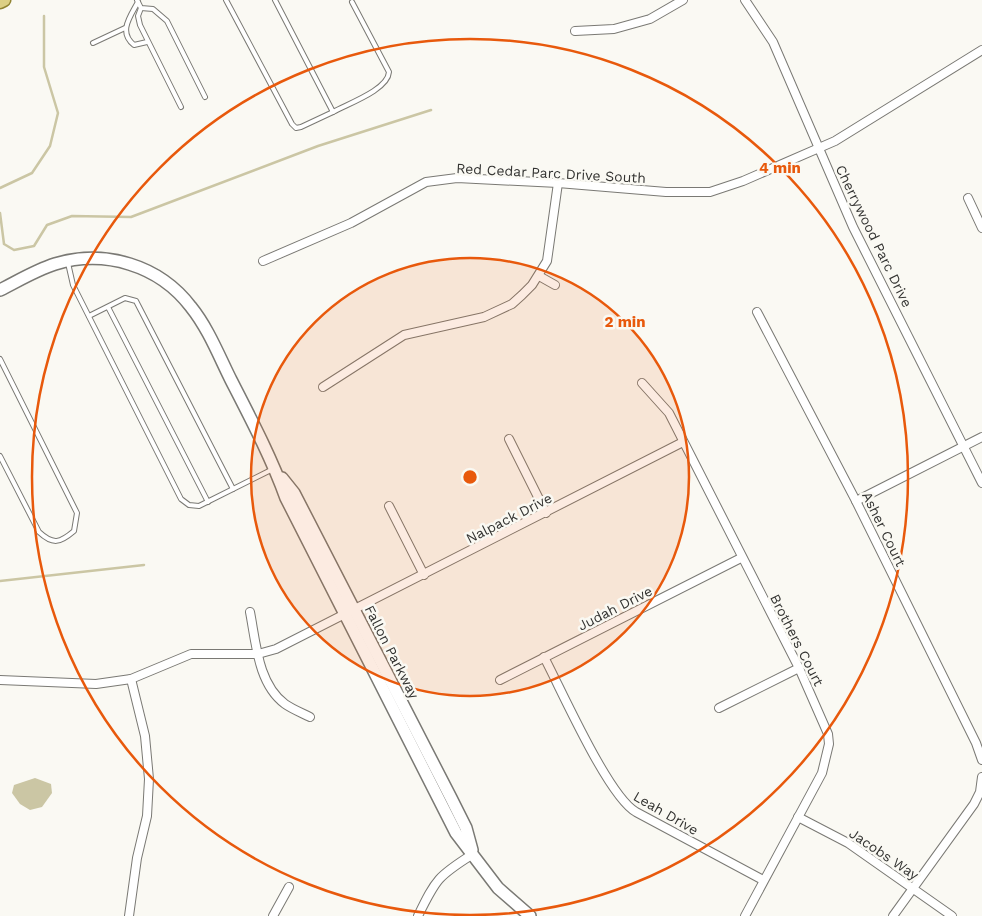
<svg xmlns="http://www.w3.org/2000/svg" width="982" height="916" font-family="'Work Sans',sans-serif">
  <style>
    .water { fill: #cbc6a4 }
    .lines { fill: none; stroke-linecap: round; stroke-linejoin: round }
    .stream { stroke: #cbc6a4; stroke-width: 2.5 }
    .lane-casing { stroke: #7a7974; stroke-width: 6 }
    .street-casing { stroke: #7a7974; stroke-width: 10 }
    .secondary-casing { stroke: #7a7974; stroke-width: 14 }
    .primary-casing { stroke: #918432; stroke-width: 15 }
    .lane { stroke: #fff; stroke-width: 4 }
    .street { stroke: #fff; stroke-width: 8 }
    .secondary { stroke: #fff; stroke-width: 11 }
    .primary { stroke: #dccf84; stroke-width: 12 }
    .ring { fill: none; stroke: #e8590c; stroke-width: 2.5 }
    .labels { text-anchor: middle; stroke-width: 5; stroke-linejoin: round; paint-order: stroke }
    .street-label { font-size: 14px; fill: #333331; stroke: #faf9f3 }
    .centre { fill: #e8590c; stroke: #faf9f3; stroke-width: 2.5 }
    .ring-label { font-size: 15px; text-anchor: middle; font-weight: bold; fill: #e8590c; stroke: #faf9f3; stroke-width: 5; stroke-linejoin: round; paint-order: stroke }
  </style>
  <rect width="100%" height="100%" fill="#faf9f3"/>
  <path class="water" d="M35,778L51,784L52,793L42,807L30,810L20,804L12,793L14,785Z"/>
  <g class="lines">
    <g class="stream">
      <path d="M0,188L32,173L50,146L58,113L44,67V16"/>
      <path d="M0,213L4,244L14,250L34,246L47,225L72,216L131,217L318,146L431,110"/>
      <path d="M0,581L144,565"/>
    </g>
    <g class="lane-casing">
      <g id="lane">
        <path d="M137,0L141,8L153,9L167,21L205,97"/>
        <path d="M226,0L292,124L296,128L301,127L333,112"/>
        <path d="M275,0L333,112C347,104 388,90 389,72L352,2"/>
        <path d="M138,2C130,17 118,32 134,45L147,42"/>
        <path d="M141,8L138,16L140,25L181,107"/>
        <path d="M93,43L125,28"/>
        <path d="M68,263L73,285L181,499L189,505L199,506L273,469"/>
        <path d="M108,307L208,502"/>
        <path d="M89,316L125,298L136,301L233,489"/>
        <path d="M0,359L77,513L74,531C60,543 53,545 39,532L0,456"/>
      </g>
    </g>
    <g class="street-casing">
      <g id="street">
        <path d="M745,0L773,42L853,227L982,483"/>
        <path d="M575,31L614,29L650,19L683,0"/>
        <path d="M968,198L982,228"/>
        <path d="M263,261L351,223L426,182L457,178L558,183L666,192H710L743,181L835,141L982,50"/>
        <path d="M539,276L555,285"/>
        <path d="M757,312L856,501L976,743L982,760"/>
        <path d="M642,383L669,413L799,668L828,734L829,744L822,773L745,916"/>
        <path d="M323,387L404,335L484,317L512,304L522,295L532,285L547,261L558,183"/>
        <path d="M509,439L546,513"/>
        <path d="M856,501L982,437"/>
        <path d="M389,506L424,575"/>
        <path d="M250,612C256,643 258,684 285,704C292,709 302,713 310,717"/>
        <path d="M544,657C562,691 608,796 636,812L763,880"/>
        <path d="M0,680L96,684L131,679L191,654H258L276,649L683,442"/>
        <path d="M500,680L741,558"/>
        <path d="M719,708L799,668"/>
        <path d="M798,817L848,843L952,916"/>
        <path d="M129,916L137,858L147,816L149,779L145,736L131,679"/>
        <path d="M273,916L289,887"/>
        <path d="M418,916C436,879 438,876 473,854"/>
        <path d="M893,916L974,804L980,792L982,777"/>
      </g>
    </g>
    <g class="secondary-casing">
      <g id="secondary">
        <path d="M0,290C18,281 36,270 55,264C105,249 159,265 191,307C208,328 219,356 231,380C251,419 271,457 286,498L456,833L498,888L530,916"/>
        <path d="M282,478L294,493L451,798L466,828L472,850"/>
      </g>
    </g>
    <g class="primary-casing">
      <path id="primary" d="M0,2L4,0"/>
    </g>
    <use href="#lane" class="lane"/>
    <use href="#street" class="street"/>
    <use href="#secondary" class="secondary"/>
    <use href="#primary" class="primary"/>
  </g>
  <circle cx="470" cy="477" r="219" fill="#e8590c" fill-opacity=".12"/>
  <g class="ring">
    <circle cx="470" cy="477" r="219"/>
    <circle cx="470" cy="477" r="438"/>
  </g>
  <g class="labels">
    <g class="street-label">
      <text transform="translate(551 173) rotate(3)" y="5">Red Cedar Parc Drive South</text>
      <text transform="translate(874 236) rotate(64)" y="5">Cherrywood Parc Drive</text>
      <text transform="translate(509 518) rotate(-27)" y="5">Nalpack Drive</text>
      <text transform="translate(884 529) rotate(64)" y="5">Asher Court</text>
      <text transform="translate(615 608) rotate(-27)" y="5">Judah Drive</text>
      <text transform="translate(797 640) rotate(63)" y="5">Brothers Court</text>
      <text transform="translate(392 652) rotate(63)" y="5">Fallon Parkway</text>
      <text transform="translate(666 813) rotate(30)" y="5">Leah Drive</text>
      <text transform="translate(884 854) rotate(34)" y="5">Jacobs Way</text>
    </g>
  </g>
  <circle cx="470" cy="477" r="8" class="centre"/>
  <g class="ring-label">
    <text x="780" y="173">4 min</text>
    <text x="625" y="327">2 min</text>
  </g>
</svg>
